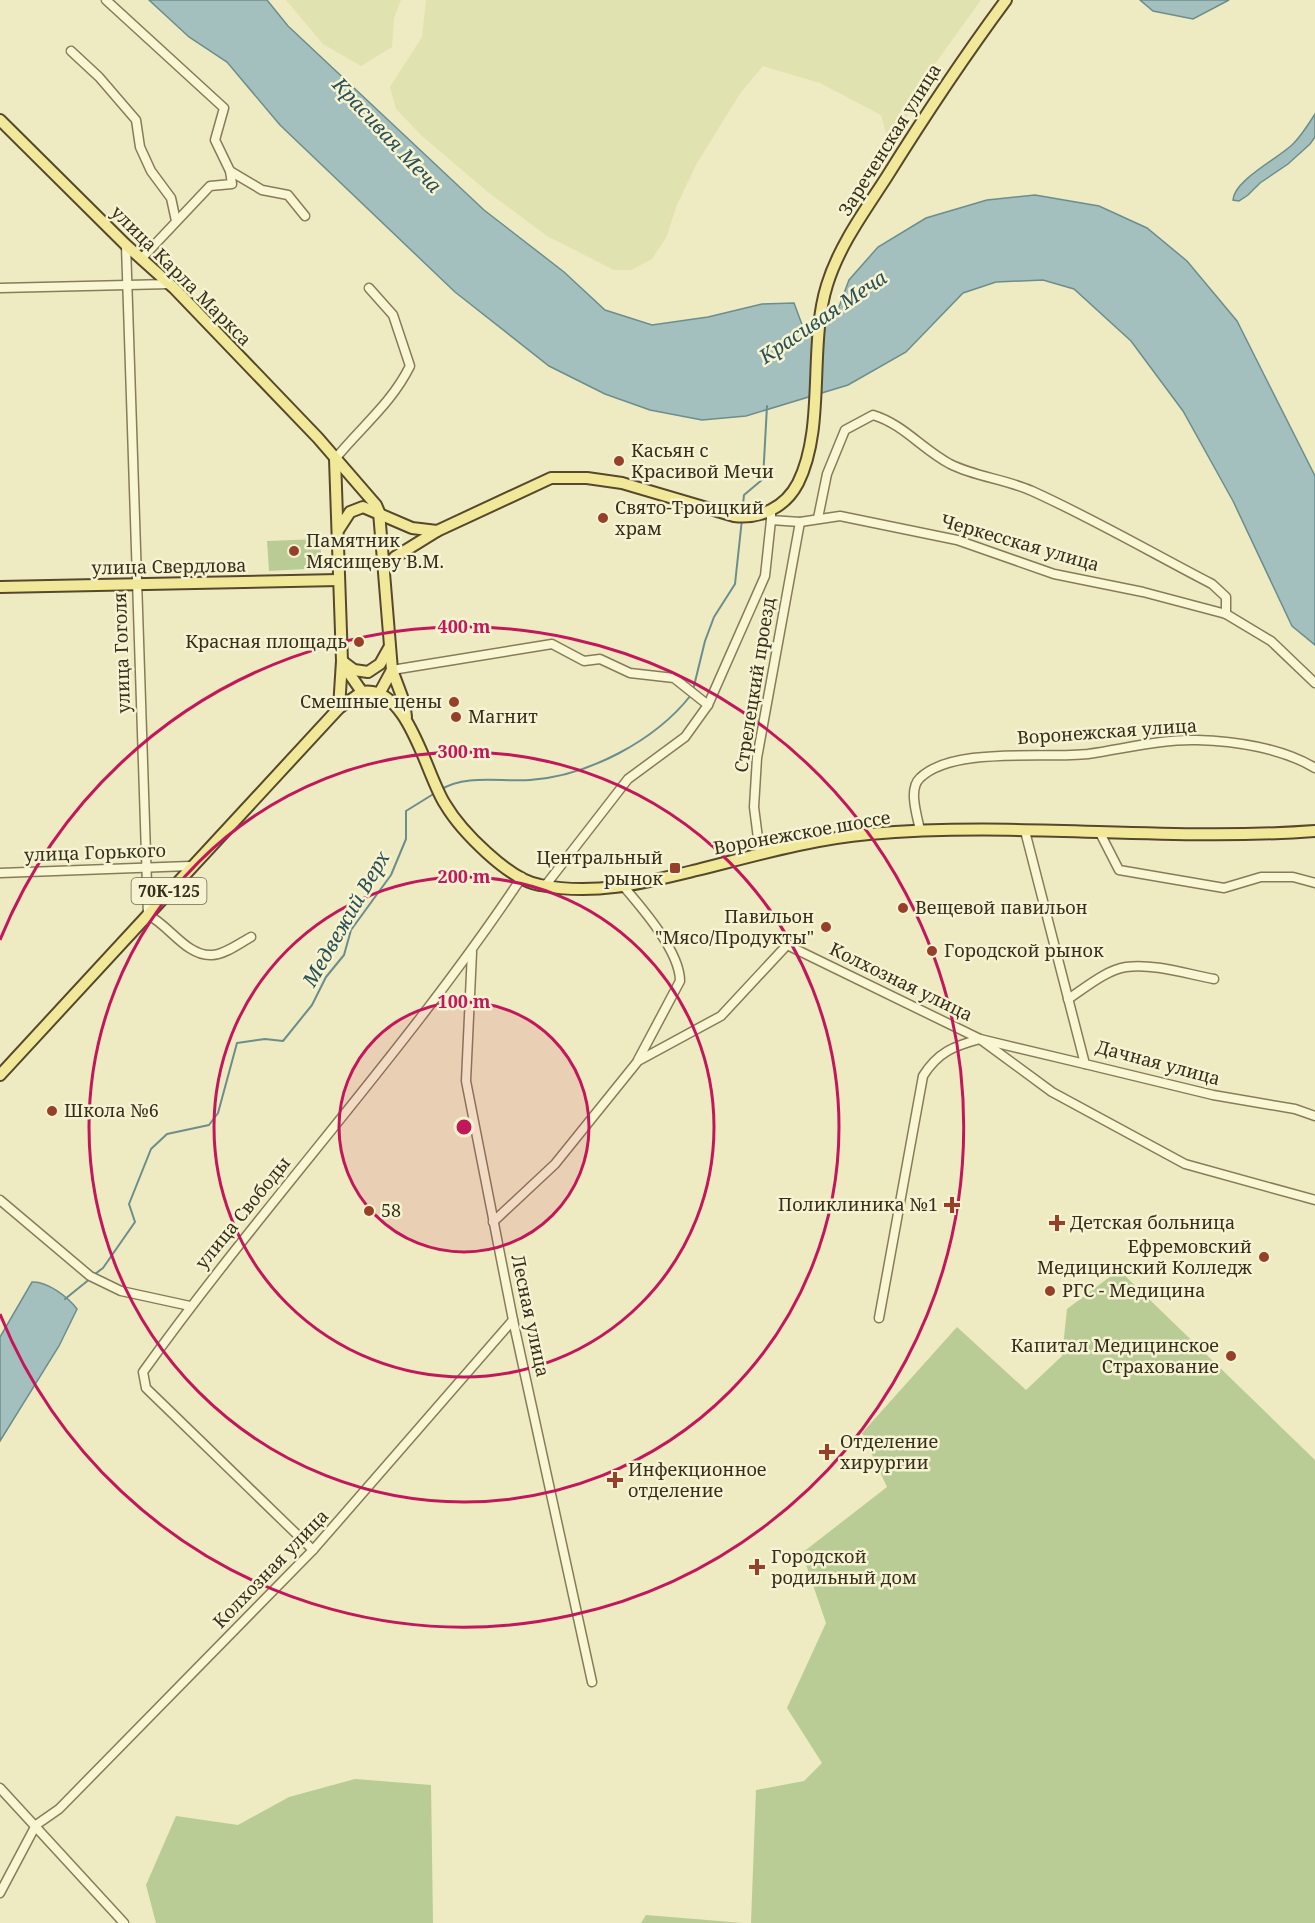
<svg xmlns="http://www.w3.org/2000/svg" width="1315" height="1923" font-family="'Noto Serif',serif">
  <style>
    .farmland { fill: #e0e3af }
    .green { fill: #b9cc95 }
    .water { fill: #a4c0be; stroke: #6b8e8d; stroke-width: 1.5 }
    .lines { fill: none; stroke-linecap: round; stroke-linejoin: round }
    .stream { stroke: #6b8e8d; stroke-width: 2 }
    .minor-casing { stroke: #877c59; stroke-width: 11 }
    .major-casing { stroke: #55482d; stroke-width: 14 }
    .minor { stroke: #f9f6d4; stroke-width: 8 }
    .major { stroke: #f1e999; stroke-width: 10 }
    .ring { fill: none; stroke: #c2185b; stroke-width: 3 }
    .poi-dot { fill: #964029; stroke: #f5f3d1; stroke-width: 2 }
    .labels { text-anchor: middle; stroke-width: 5; stroke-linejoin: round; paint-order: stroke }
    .shield { fill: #f5f3d1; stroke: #706a53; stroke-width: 1.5 }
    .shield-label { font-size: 16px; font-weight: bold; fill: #372f1d }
    .street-label { font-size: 18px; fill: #372f1d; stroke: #f5f3d1 }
    .poi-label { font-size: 18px; fill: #372f1d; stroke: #f5f3d1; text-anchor: start }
    .water-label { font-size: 20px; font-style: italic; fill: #2c5057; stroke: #f5f3d1 }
    .centre { fill: #c2185b; stroke: #f5f3d1; stroke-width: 3 }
    .ring-label { font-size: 18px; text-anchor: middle; font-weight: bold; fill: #c2185b; stroke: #f5f3d1; stroke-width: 5; stroke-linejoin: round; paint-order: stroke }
  </style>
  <rect width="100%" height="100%" fill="#eeeac1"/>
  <g class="farmland">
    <path d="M286,0H401L394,18L392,47L361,66L323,44Z"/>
    <path d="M426,0H981L932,68L890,148L881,115L820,83L763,66L741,92L697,163L676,207L667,236L652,259L631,270H614L547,236L489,193L422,136L396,109L390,87L422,37Z"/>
  </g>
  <g class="green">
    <path d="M320,539L322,568L269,571L267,541Z"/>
    <path d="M1119,1270L1315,1460V1923H751L756,1790L804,1781L822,1763L787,1708L826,1623L802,1553L887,1487L862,1433L957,1327L1026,1390L1062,1356L1067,1309Z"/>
    <path d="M355,1779L431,1785L433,1923H156L146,1885L176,1816L238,1825L289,1797Z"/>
    <path d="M646,1915L743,1923H641Z"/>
  </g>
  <g class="water">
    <path d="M149,0H267L288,26L484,210L564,272L605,310L652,325L708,317L762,304L794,303L804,330L836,315L849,280L878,247L926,218L987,200L1035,195L1099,206L1147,228L1187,261L1237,321L1315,476V645L1292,626L1233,501L1183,411L1131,341L1074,289L1043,280L996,282L963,293L906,352L848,385L746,416L702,420L650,410L605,394L549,366L455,292L280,125L227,62L189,37Z"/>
    <path d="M1140,0H1229L1193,19L1153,11Z"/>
    <path d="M1315,114V137L1310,144L1288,164L1260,183L1248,195L1239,201L1233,200C1234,180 1279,158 1293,144C1302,135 1308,125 1315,114Z"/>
    <path d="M32,1282C47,1281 68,1297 77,1309L59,1346L0,1441V1337Z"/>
  </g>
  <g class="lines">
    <g class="stream">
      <path d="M742,514L744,495L763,479L767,406"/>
      <path d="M693,690L705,641L714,617L735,584L742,519"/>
      <path d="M440,790C466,774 500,782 530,780C588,776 655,741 691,695"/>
      <path d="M95,1274L103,1268L135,1222L129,1204L151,1149L167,1134L209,1125L218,1113L237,1043L265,1039L283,1041L312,1005L326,977L344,955L351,930L391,875L406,839V811L435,793"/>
      <path d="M65,1299L91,1278"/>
    </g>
    <g class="minor-casing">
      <g id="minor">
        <path d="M106,0L224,108L215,140L230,171L262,190L288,195L305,216"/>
        <path d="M71,51L99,77L136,120L140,147L151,171L171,198L176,221"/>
        <path d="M126,245L148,915C169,925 187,957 212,955C224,955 240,943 251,937"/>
        <path d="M142,258L210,186L232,184L230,171"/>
        <path d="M0,288L170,284"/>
        <path d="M335,459C362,426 391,404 410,366L393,315L369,288"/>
        <path d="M771,511V520L800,522L840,516L957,540L1054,574L1143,592L1226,614L1271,641L1315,683"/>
        <path d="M818,518L827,474L845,430L873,415C903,424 922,449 950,464C976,477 1005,479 1032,491C1094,519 1152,553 1212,584L1226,597V614"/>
        <path d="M392,670L552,644L584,661L600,659L630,673L674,678L708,705"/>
        <path d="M920,830C917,815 908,789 920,778C953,746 1044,759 1088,754C1124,749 1161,739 1197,740C1235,741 1282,748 1315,768"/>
        <path d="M1025,831L1085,1064L1213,1095L1295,1109L1315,1116"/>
        <path d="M1100,833L1119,870L1224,888L1261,877H1293L1315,883"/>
        <path d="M760,854L754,807L757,758L800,522"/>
        <path d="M0,873L190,866"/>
        <path d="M545,886L628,779L685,737L708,705L765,576L771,520"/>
        <path d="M624,887C643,909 680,952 680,981L638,1060"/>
        <path d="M472,952L466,1081L513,1320L592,1682"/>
        <path d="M1068,999C1085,988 1106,970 1126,967C1153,963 1187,974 1214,979"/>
        <path d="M0,1200L90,1276L121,1291L190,1306"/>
        <path d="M493,1222L555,1164L638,1061L721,1016L787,945L980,1039L1085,1064"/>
        <path d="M879,1318L923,1076C938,1052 954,1046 980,1039L1052,1092L1185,1164L1315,1200"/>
        <path d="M313,1550L146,1388L143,1372C264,1203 407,1050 522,877"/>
        <path d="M0,1788L124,1923"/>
        <path d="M0,1893L36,1825L59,1809L313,1550L513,1320"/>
      </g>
    </g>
    <g class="major-casing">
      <g id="major">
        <path d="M0,120L126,245L174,288L318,438L376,505L379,512L392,670L379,694"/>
        <path d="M335,459L342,661L339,708"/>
        <path d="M339,529L350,512L363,507L412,528L437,531"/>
        <path d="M384,570L395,557L437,531L551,478H587L622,483L734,516C760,519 785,508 798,483C826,427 808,346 827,285C839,246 864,212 886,178C924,117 963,58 1006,0"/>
        <path d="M0,587L339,580"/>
        <path d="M342,661L354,670L368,672L380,664L389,648"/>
        <path d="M342,663L362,692"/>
        <path d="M392,670L404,702L406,717"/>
        <path d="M0,1075L339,708L362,692C408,684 426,775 445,804C461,831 509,880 540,885C595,896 644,883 697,870C753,856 811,839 869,834C1017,821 1166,842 1315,831"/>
      </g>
    </g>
    <use href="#minor" class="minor"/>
    <use href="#major" class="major"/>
  </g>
  <circle cx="464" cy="1127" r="125" fill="#c2185b" fill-opacity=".12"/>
  <g class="ring">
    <circle cx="464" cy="1127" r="125"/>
    <circle cx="464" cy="1127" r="250"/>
    <circle cx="464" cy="1127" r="375"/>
    <path d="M0 940A500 500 0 1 1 0 1314"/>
  </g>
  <g class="poi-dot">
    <circle cx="619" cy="461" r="6"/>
    <circle cx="603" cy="518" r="6"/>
    <circle cx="294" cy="551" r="6"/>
    <circle cx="359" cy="642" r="6"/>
    <circle cx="454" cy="702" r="6"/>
    <circle cx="456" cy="717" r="6"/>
    <rect x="669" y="862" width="12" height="12" rx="3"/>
    <circle cx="903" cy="908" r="6"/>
    <circle cx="826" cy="927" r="6"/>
    <circle cx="932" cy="951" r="6"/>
    <circle cx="52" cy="1111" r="6"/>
    <path d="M949 1196h6v6h6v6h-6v6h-6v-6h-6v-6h6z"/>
    <circle cx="369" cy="1211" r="6"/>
    <path d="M1054 1214h6v6h6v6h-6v6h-6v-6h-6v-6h6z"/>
    <circle cx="1264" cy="1257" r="6"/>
    <circle cx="1050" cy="1291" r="6"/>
    <circle cx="1231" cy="1356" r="6"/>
    <path d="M824 1443h6v6h6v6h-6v6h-6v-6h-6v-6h6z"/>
    <path d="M612 1471h6v6h6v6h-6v6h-6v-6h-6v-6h6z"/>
    <path d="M754 1558h6v6h6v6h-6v6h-6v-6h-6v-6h6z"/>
  </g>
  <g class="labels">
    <rect class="shield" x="131.5" y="878" width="75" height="26" rx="4.5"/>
    <g class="shield-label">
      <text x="169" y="897">70К-125</text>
    </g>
    <g class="street-label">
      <text transform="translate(890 140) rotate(-58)" y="6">Зареченская улица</text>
      <text transform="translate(181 276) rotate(45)" y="6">улица Карла Маркса</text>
      <text transform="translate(1020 543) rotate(16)" y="6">Черкесская улица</text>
      <text transform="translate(169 567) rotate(-1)" y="6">улица Свердлова</text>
      <text transform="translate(122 653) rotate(-92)" y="6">улица Гоголя</text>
      <text transform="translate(755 685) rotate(-81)" y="6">Стрелецкий проезд</text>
      <text transform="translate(1107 732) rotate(-4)" y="6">Воронежская улица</text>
      <text transform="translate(802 833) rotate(-10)" y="6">Воронежское шоссе</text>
      <text transform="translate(95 853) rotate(-2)" y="6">улица Горького</text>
      <text transform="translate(901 982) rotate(26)" y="6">Колхозная улица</text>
      <text transform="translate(1158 1063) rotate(15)" y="6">Дачная улица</text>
      <text transform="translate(243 1213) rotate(-51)" y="6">улица Свободы</text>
      <text transform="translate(530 1316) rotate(78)" y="6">Лесная улица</text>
      <text transform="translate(271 1569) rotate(-46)" y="6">Колхозная улица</text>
    </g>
    <g class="poi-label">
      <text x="631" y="457">Касьян с<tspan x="631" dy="21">Красивой Мечи</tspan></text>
      <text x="615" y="514">Свято-Троицкий<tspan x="615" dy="21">храм</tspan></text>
      <text x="306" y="547">Памятник<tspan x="306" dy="21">Мясищеву В.М.</tspan></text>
      <text x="347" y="648" text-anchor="end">Красная площадь</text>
      <text x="442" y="708" text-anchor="end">Смешные цены</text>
      <text x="468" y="723">Магнит</text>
      <text x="663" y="864" text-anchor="end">Центральный<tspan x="663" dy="21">рынок</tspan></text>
      <text x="915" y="914">Вещевой павильон</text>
      <text x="814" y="923" text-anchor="end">Павильон<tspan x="814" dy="21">"Мясо/Продукты"</tspan></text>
      <text x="944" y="957">Городской рынок</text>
      <text x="64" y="1117">Школа №6</text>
      <text x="938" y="1211" text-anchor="end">Поликлиника №1</text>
      <text x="381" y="1217">58</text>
      <text x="1070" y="1229">Детская больница</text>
      <text x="1252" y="1253" text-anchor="end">Ефремовский<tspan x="1252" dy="21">Медицинский Колледж</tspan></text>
      <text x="1062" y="1297">РГС - Медицина</text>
      <text x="1219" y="1352" text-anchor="end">Капитал Медицинское<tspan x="1219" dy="21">Страхование</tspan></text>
      <text x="840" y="1448">Отделение<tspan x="840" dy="21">хирургии</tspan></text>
      <text x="628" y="1476">Инфекционное<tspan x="628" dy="21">отделение</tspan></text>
      <text x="771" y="1563">Городской<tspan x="771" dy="21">родильный дом</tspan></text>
    </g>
    <g class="water-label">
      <text transform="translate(387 135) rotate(47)" y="7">Красивая Меча</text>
      <text transform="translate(823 317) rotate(-34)" y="7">Красивая Меча</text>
      <text transform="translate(346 919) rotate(-60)" y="7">Медвежий Верх</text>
    </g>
  </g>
  <circle cx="464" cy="1127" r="9" class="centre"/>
  <g class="ring-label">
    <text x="464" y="633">400 m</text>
    <text x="464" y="758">300 m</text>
    <text x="464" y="883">200 m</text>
    <text x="464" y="1008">100 m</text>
  </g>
</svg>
